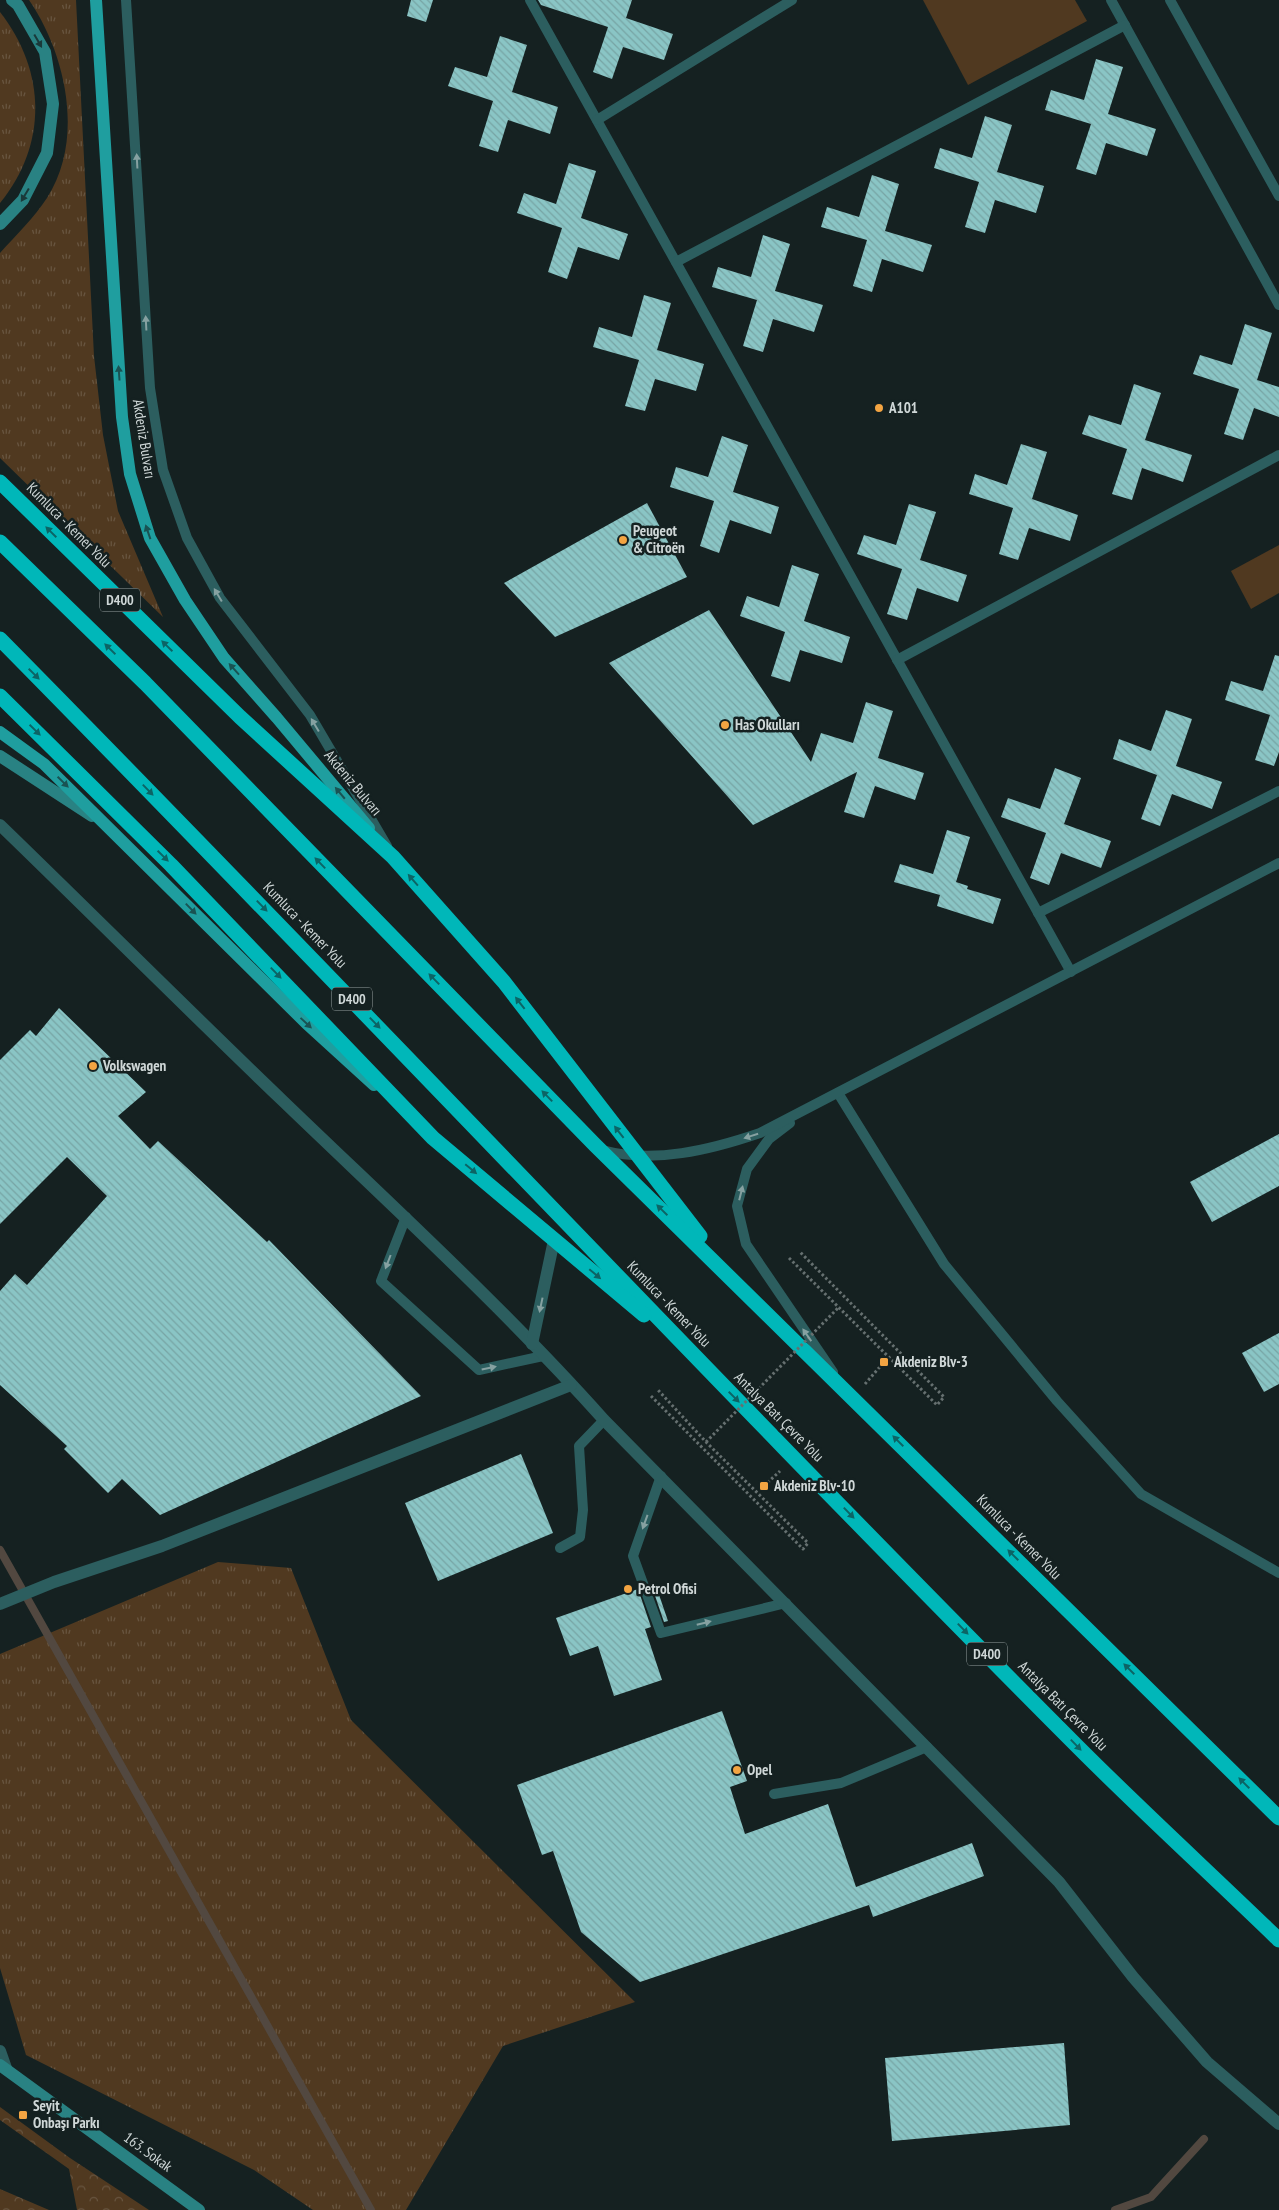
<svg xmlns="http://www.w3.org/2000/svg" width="1279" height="2210" font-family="'PT Sans Narrow',sans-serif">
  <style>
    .grass { fill: url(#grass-tufts) }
    .forest { fill: url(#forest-crowns) }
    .pitch { fill: #503920 }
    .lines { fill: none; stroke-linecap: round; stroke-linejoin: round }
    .stream { stroke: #524840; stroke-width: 8 }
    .building { fill: url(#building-back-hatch) }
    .path { stroke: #667070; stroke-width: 3; stroke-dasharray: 2.5 2.5; stroke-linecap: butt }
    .lane { stroke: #2c5e5f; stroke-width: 10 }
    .street { stroke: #2c5e5f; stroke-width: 12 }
    .secondary { stroke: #298283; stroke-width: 12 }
    .primary { stroke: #1f9e9f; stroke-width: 12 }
    .highway { stroke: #00b7b9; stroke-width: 15 }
    .path-bridge { stroke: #667070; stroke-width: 3; stroke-dasharray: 2.5 2.5; stroke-linecap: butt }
    .oneway { fill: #1a393a }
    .oneway2 { fill: #86a1a1 }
    .oneway3 { fill: #195353 }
    .oneway4 { fill: #0c6465 }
    .poi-dot { fill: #f3a442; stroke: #152121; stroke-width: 2 }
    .labels { text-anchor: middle; stroke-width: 5; stroke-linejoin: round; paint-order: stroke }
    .shield { fill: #152121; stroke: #97a0a0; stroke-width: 1 }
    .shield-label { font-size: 14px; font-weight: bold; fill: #cfd7d7 }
    .poi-label { font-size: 15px; font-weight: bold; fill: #cfd7d7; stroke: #152121; text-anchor: start }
    .street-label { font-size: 15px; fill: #cfd7d7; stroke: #152121 }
  </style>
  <defs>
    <pattern id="grass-tufts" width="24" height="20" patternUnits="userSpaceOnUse" patternTransform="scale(1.25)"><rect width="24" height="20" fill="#503920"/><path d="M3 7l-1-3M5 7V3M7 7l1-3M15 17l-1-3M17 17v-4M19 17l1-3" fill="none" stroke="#685540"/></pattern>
    <pattern id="forest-crowns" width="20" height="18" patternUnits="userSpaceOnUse" patternTransform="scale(1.25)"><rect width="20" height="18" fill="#503920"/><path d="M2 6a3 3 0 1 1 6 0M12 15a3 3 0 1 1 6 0" fill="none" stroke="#685540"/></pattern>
    <pattern id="building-back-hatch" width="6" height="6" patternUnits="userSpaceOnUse" patternTransform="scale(1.25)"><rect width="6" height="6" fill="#8ac5c5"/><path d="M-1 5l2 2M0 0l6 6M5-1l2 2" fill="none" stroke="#77a4a4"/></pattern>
  </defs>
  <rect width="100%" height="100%" fill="#152121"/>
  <g class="grass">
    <path d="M29,0H76L94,356L103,435L118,511L163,617L0,458V253C16,235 34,218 47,198C85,139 66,54 29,0Z"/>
    <path d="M0,12C46,71 48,144 0,203Z"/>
    <path d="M218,1562L291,1568L351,1720L635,2002L503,2046L406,2210H313L254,2170L26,2055L0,1968V1654Z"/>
  </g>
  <g class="forest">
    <path d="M0,2107L70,2158L149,2210H77L69,2169L0,2120Z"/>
    <path d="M0,2189L49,2210H0Z"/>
  </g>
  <g class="pitch">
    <path d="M923,0H1075L1087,21L968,85Z"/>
    <path d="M1279,545V593L1251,609L1231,571Z"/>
  </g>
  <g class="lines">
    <g class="stream">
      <path d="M0,1550L371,2210"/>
      <path d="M1115,2210L1151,2197L1204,2139"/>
    </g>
  </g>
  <g class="building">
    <path d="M411,0H433L426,22L407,16Z"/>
    <path d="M538,0H632L626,18L673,34L664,60L623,47L612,79L593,72L608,27L541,5Z"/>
    <path d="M500,36L527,45L512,92L558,107L550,134L508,120L498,152L479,146L493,101L448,86L455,67L487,77Z"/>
    <path d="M1096,59L1123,67L1108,114L1156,129L1147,156L1106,143L1096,175L1076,169L1091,124L1045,110L1051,90L1084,100Z"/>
    <path d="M985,116L1012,125L997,172L1044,186L1036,213L995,200L985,233L965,227L979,182L934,168L940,148L972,158Z"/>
    <path d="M569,163L596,171L581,218L628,234L619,260L578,247L567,279L548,272L562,228L517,213L524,193L556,204Z"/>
    <path d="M872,175L899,184L885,231L932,245L923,272L882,259L872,292L853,286L867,240L821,227L827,207L859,217Z"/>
    <path d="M763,235L790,244L775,291L823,305L814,332L773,319L763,352L743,346L757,300L712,287L718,267L751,277Z"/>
    <path d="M644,295L671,303L657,350L704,364L696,391L655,379L645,411L625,406L639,360L593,347L599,327L632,337Z"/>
    <path d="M1245,324L1272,333L1257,380L1279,387V417L1254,408L1243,440L1224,434L1239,389L1193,374L1200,355L1232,365Z"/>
    <path d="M1134,384L1161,393L1145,440L1192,455L1183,482L1142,468L1132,500L1112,494L1127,449L1082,434L1089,415L1121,425Z"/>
    <path d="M722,436L748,445L733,492L779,507L771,534L730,520L719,553L700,546L714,501L670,487L676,467L708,477Z"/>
    <path d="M1021,444L1047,452L1032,499L1078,515L1070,541L1029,528L1018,560L999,554L1013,508L969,494L975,474L1007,485Z"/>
    <path d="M647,503L687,577L555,637L504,583Z"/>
    <path d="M909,504L936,512L920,560L967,575L958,602L917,588L907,620L887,614L902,569L857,554L864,535L896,545Z"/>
    <path d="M792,565L819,574L804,621L850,637L842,663L800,650L790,682L771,676L785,632L740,616L747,596L779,607Z"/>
    <path d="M709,610L811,762L821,733L853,743L866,702L893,711L878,758L924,773L915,800L875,786L864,818L844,812L857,772L753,825L609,663Z"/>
    <path d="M1275,655L1279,656V752L1274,766L1255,760L1270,715L1225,700L1231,681L1263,691Z"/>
    <path d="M1166,710L1192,719L1176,766L1222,782L1212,809L1172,794L1160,826L1141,819L1157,775L1113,759L1119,739L1151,751Z"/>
    <path d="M1055,768L1081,778L1064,824L1111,841L1101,868L1061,853L1049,885L1030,878L1046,833L1001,817L1008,798L1040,809Z"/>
    <path d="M947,830L970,837L956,882L968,886L967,889L1001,899L993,924L937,906L940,895L894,882L900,864L933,874Z"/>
    <path d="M59,1008L146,1092L118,1116L150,1149L158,1141L267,1242L269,1240L421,1396L160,1515L122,1479L108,1493L64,1449L67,1446L0,1385V1291L15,1274L27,1285L107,1196L67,1157L0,1224V1060L30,1030L36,1036Z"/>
    <path d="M1279,1134V1186L1212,1222L1190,1182Z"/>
    <path d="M1279,1333V1384L1264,1392L1242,1353Z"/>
    <path d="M521,1454L553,1533L438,1581L405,1503Z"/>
    <path d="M655,1583L668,1621L664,1622L651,1584Z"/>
    <path d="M638,1589L651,1627L645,1629L662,1680L614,1696L598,1646L570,1656L556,1618Z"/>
    <path d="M722,1711L747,1781L730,1787L745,1834L828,1804L856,1887L972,1843L984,1876L873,1917L869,1905L640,1982L581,1932L553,1851L542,1855L517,1785Z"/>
    <path d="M1064,2043L1070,2125L892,2141L885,2058Z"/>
  </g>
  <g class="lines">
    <g class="path">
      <path d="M789,1258L937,1405L944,1397L800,1252"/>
      <path d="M865,1384L884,1362"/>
      <path d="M651,1396L803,1549L808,1543L706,1442L658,1390"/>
      <path d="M764,1486L780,1471"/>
    </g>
    <g class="lane">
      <path d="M126,0L150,388L163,470L187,538L220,598L310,715L387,846"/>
      <path d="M530,0L1071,972"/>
      <path d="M1111,0L1279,305"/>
      <path d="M1170,0L1279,196"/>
      <path d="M597,120L792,0"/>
      <path d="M676,262L1125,25"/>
      <path d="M897,660L1279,455"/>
      <path d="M1038,913L1279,791"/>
      <path d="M838,1093L944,1264L1057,1401L1141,1494L1279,1573"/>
      <path d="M790,1123L769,1139L747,1169L737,1206L746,1244L833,1372"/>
      <path d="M602,1150C654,1164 710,1150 760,1133L1279,863"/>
      <path d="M406,1217L381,1281L479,1370L543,1356"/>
      <path d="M661,1476L633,1556L661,1633L786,1603"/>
      <path d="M560,1548L580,1537L583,1510L579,1446L604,1420"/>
      <path d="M774,1794L841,1783L927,1747"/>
    </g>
    <g class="street">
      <path d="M0,825C95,917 188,1010 284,1102C392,1206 504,1308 604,1420L1059,1882L1133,1977L1207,2062L1279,2124"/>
      <path d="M532,1344L554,1240"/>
      <path d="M0,1604L54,1582L162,1546L571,1385"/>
      <path d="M0,2051L6,2068"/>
    </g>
    <g class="secondary">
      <path d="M0,224L23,200L47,153L53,104L45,52L18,5L12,0"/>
      <path d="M0,756L92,816"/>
      <path d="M0,2065L199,2210"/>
    </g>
    <g class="primary">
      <path d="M96,0L122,417L130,474L150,538L185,600L224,658L277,718L369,828"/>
      <path d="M0,732L44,764L306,1023L374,1085"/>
    </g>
    <g class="highway">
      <path d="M0,482L240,717L393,857L504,982L700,1236"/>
      <path d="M0,542L145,683L595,1145L1279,1818"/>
      <path d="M0,639C363,1007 716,1384 1080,1749C1145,1814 1213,1876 1279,1940"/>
      <path d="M0,696L171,865L433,1138L644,1315"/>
    </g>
    <path class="path-bridge" d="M706,1442L838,1308"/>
  </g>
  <defs><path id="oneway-solid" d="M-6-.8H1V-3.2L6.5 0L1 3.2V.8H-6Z" transform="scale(1.25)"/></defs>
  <g class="oneway">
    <use href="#oneway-solid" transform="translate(38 41) rotate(60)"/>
    <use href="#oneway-solid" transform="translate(25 195) rotate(121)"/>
  </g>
  <g class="oneway2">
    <use href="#oneway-solid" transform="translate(137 161) rotate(-93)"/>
    <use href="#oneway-solid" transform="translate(146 323) rotate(-93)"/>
    <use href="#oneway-solid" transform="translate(218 595) rotate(-121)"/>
    <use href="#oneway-solid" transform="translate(315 725) rotate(-121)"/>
    <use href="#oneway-solid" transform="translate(751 1136) rotate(162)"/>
    <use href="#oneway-solid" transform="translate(741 1193) rotate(-76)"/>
    <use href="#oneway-solid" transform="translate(388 1262) rotate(111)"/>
    <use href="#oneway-solid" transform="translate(541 1305) rotate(102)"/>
    <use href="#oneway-solid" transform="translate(807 1335) rotate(-125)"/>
    <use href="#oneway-solid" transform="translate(489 1368) rotate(-12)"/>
    <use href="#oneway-solid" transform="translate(645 1522) rotate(110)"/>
    <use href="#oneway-solid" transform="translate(704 1623) rotate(-14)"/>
  </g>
  <g class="oneway3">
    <use href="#oneway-solid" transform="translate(119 373) rotate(-94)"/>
    <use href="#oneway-solid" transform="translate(148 532) rotate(-109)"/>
    <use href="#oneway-solid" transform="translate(234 669) rotate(-132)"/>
    <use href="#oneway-solid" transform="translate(63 782) rotate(44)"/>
    <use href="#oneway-solid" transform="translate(340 793) rotate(-130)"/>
    <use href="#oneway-solid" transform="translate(191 909) rotate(46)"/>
    <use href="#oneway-solid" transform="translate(306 1023) rotate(43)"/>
  </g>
  <g class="oneway4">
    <use href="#oneway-solid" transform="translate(51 532) rotate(-135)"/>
    <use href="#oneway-solid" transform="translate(167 646) rotate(-136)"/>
    <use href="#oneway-solid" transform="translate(110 649) rotate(-136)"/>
    <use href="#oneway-solid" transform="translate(34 674) rotate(45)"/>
    <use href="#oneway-solid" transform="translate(35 730) rotate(44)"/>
    <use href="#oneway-solid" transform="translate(148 790) rotate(46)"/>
    <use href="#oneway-solid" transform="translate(163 856) rotate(44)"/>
    <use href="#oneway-solid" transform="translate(320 863) rotate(-134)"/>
    <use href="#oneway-solid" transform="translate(413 880) rotate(-131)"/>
    <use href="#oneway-solid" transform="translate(262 906) rotate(46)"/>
    <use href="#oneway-solid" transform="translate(276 973) rotate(46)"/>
    <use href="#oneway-solid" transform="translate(434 979) rotate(-134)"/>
    <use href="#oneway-solid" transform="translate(520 1003) rotate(-128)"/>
    <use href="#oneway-solid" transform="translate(375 1023) rotate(46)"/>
    <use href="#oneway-solid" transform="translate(547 1096) rotate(-134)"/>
    <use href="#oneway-solid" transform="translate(619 1132) rotate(-128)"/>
    <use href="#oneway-solid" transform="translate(471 1169) rotate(40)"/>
    <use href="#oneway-solid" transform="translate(662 1210) rotate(-136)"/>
    <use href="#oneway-solid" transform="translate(595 1274) rotate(40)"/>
    <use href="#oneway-solid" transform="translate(734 1397) rotate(45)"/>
    <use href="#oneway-solid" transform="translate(898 1441) rotate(-135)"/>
    <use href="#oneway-solid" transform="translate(849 1513) rotate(46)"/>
    <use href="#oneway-solid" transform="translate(1013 1555) rotate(-135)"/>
    <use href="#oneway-solid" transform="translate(963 1629) rotate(46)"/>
    <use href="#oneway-solid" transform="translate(1129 1669) rotate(-135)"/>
    <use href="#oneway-solid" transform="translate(1076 1745) rotate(46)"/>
    <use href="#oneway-solid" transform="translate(1244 1783) rotate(-135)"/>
  </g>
  <g class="poi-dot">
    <circle cx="879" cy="408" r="5"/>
    <circle cx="623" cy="540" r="5"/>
    <circle cx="725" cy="725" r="5"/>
    <circle cx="93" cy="1066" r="5"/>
    <rect x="879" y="1357" width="10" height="10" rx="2.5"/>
    <rect x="759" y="1481" width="10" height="10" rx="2.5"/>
    <circle cx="628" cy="1589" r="5"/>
    <circle cx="737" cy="1770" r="5"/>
    <rect x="18" y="2110" width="10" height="10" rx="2.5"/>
  </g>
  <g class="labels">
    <g class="shield">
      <rect x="100" y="588.5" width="40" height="23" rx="4"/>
      <rect x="332" y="987.5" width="40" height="23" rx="4"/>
      <rect x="967" y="1642.5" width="40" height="23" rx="4"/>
    </g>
    <g class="shield-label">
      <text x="120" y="605">D400</text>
      <text x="352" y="1004">D400</text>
      <text x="987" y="1659">D400</text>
    </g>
    <g class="poi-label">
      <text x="889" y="413">A101</text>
      <text x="633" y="536">Peugeot<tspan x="633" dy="17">&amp; Citroën</tspan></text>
      <text x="735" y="730">Has Okulları</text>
      <text x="103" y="1071">Volkswagen</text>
      <text x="894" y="1367">Akdeniz Blv-3</text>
      <text x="774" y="1491">Akdeniz Blv-10</text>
      <text x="638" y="1594">Petrol Ofisi</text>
      <text x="747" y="1775">Opel</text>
      <text x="33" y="2111">Seyit<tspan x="33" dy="17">Onbaşı Parkı</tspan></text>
    </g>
    <g class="street-label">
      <text transform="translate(144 439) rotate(81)" y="5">Akdeniz Bulvarı</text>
      <text transform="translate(69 525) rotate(45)" y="5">Kumluca - Kemer Yolu</text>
      <text transform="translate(353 783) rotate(50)" y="5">Akdeniz Bulvarı</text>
      <text transform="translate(305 925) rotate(46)" y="5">Kumluca - Kemer Yolu</text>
      <text transform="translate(669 1304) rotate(46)" y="5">Kumluca - Kemer Yolu</text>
      <text transform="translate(779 1417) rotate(45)" y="5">Antalya Batı Çevre Yolu</text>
      <text transform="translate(1019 1537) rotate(45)" y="5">Kumluca - Kemer Yolu</text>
      <text transform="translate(1063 1706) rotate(45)" y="5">Antalya Batı Çevre Yolu</text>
      <text transform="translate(148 2152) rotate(36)" y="5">163. Sokak</text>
    </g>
  </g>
</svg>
